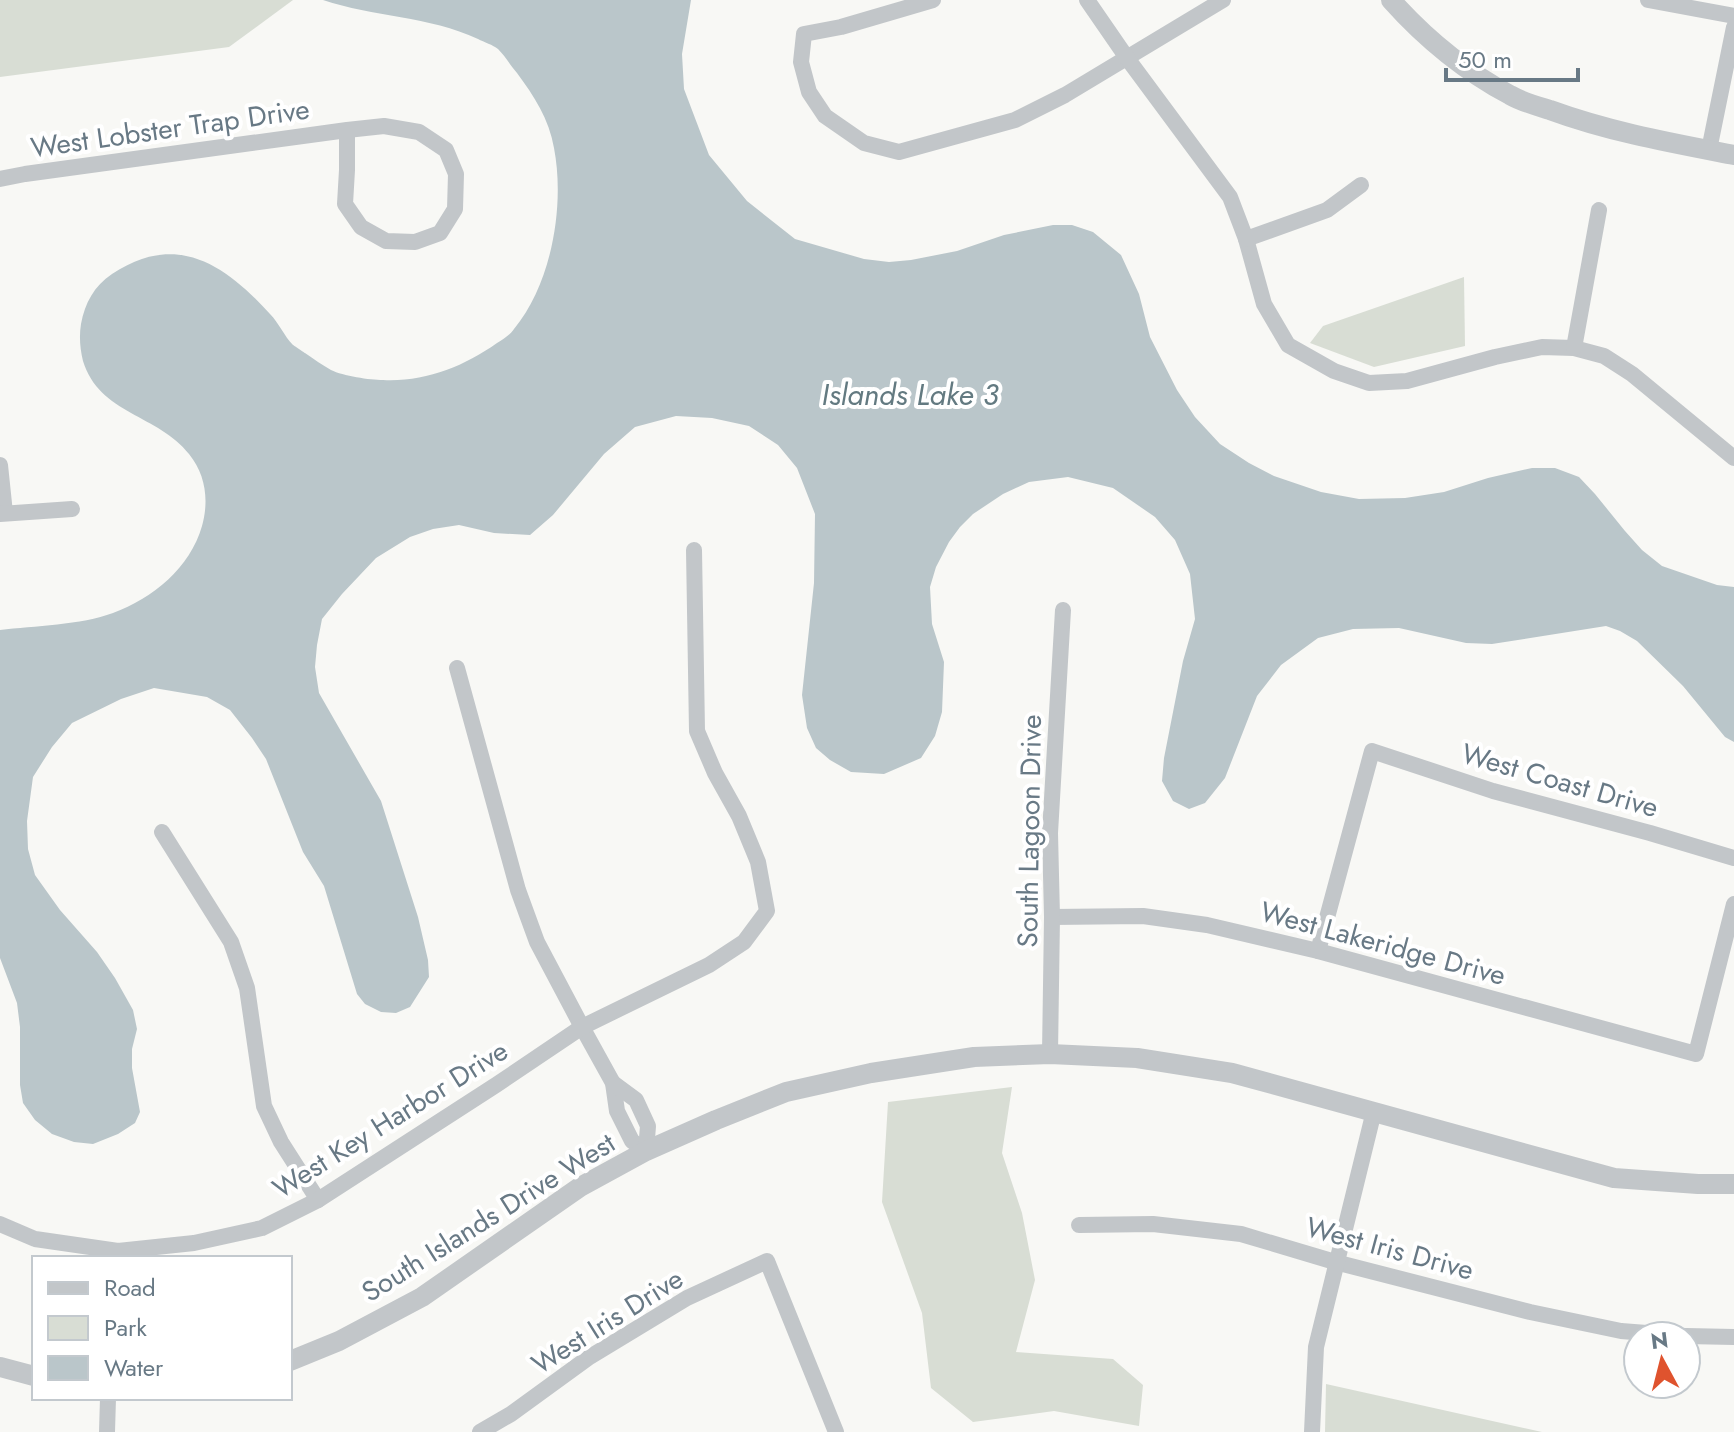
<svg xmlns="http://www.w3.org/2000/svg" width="1734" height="1432" font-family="Jost,sans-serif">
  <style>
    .green { fill: #d8ddd4 }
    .water { fill: #bac6ca }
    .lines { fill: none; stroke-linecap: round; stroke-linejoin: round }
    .minor { stroke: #c2c6c9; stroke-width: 16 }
    .tertiary { stroke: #c2c6c9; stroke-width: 20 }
    .labels { text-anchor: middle; stroke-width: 8; stroke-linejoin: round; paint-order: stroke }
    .street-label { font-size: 28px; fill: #687985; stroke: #fff }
    .water-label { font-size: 30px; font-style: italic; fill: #637a81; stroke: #fff }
  </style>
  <rect width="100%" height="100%" fill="#f8f8f5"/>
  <g class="green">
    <path d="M0,0H293L229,47L0,77Z"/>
    <path d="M1464,277L1465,346L1374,367L1310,343L1323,326Z"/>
    <path d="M1012,1087L1002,1153L1022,1213L1035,1280L1016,1352L1113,1359L1143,1385L1139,1426L1054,1411L973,1422L931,1388L922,1313L882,1202L888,1102Z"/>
    <path d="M1326,1384L1542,1432H1325Z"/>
  </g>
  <path class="water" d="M323,0H691L682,54L684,89L709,155L747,201L795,239L864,259L889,262L911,260L957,251L1004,235L1053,225H1072L1093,232L1121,255L1139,294L1150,337L1177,390L1195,417L1220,444L1249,463L1274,476L1321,492L1359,499L1405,498L1444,492L1488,478L1532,468H1555L1579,477L1595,494L1625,531L1642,550L1662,566L1717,585L1734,587V742L1725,737L1683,686L1637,641L1620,631L1606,626L1492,644L1466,643L1399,628L1353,629L1318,638L1281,665L1257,696L1225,778L1205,803L1189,809L1173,801L1162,781L1164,758L1183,661L1195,619L1190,574L1175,540L1155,517L1113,488L1068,477L1029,482L1003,494L973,514L960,527L949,542L936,567L930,587L932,624L944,662L942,712L935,736L921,758L884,774L851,772L830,760L816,748L807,728L802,695L814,583L815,514L797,468L778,445L749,426L712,418L676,416L635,427L604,454L553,515L530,535L494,533L459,525L433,529L410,537L376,558L342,594L322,619L317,645L315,667L319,693L381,801L418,917L428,960L429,977L410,1007L396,1013L381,1012L365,1004L357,994L324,886L303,852L266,759L252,738L230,710L207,697L154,688L121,699L72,723L52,747L33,777L27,821L28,849L35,875L60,910L97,952L115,978L133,1010L137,1029L132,1049V1068L140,1112L135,1123L118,1134L93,1144L74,1142L52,1134L35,1120L23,1103L20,1085V1027L17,1003L0,958V630C34,626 81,625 113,613C153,598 190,568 202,526C209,501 206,475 189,454C159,415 99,414 83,361C80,349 79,336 81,324C85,303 94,286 112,274C176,231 225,264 270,314C279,323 284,336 293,345C293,345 305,353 305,353C314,359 322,365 331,370C343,376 370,380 383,380C425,382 463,367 497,343C503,339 510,335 514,329C552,283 565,205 554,148C549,119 534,96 517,73C511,66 505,56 498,49C493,45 484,42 478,39C429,16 373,17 323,0Z"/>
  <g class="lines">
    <g class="minor">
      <path d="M933,0L841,27L804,34L801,62L809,92L825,116L864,143L899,152L1015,120L1065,95L1223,0"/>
      <path d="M1087,0L1127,58L1230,197L1246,239L1264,304L1288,345L1334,371L1369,383L1407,381L1495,357L1542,347L1574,348L1604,356L1632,374L1734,458"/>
      <path d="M1648,0L1734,16"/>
      <path d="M1709,150L1734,27"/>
      <path d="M0,179L25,174L347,130L384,126L419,132L446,150L456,174L455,209L440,233L415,242L386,241L361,227L345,204L347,170V130"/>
      <path d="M1246,239L1327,210L1361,185"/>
      <path d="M1574,348L1599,210"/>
      <path d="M0,465L5,513"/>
      <path d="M0,514L72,509"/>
      <path d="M457,668L518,890L537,942L582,1027L613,1083L617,1111L632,1141L646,1151"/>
      <path d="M162,832L231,942L247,988L264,1106L281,1142L318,1200"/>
      <path d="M1052,917L1143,916L1207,925L1318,951L1696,1054L1734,904"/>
      <path d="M1318,951L1372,751L1493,791L1650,833L1734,858"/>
      <path d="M1050,1054L1052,917L1050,833L1063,610"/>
      <path d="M613,1083L636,1100L648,1126L646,1151"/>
      <path d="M0,1224L35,1239L118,1251L194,1243L262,1228L318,1200L496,1085L582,1027L709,965L744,942L767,911L758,862L739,816L715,773L697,731L694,550"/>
      <path d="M1079,1225L1153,1224L1241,1234L1335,1262L1530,1312L1621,1331L1685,1336"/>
      <path d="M1686,1336L1734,1337"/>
      <path d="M107,1432L108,1398"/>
      <path d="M480,1432L511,1414L588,1358L687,1298L767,1261L836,1432"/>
      <path d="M1312,1432L1316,1347L1374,1111"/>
    </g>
    <g class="tertiary">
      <path d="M1391,0C1424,37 1465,71 1510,95C1522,102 1537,106 1550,110C1610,132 1672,143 1734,155"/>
      <path d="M290,1361L339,1341L422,1297L580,1187L646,1151L716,1120L786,1092L871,1073L974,1057L1050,1054L1137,1058L1232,1073L1614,1178L1698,1184H1734"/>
      <path d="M0,1367L34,1376"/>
    </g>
  </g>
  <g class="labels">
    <g class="street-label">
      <text transform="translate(170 128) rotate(-8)" y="10">West Lobster Trap Drive</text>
      <text transform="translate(1560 780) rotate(16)" y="10">West Coast Drive</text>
      <text transform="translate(1029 831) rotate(-89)" y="10">South Lagoon Drive</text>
      <text transform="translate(1383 943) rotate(15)" y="10">West Lakeridge Drive</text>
      <text transform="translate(390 1119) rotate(-32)" y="10">West Key Harbor Drive</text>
      <text transform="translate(488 1217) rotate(-32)" y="10">South Islands Drive West</text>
      <text transform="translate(1390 1248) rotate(15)" y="10">West Iris Drive</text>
      <text transform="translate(607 1321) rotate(-32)" y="10">West Iris Drive</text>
    </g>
    <g class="water-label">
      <text x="910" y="405">Islands Lake 3</text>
    </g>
  </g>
  <rect x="32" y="1256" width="260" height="144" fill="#ffffff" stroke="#c3c9ce" stroke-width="2"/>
  <rect x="48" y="1282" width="40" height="12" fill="#c2c6c9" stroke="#c3c9ce" stroke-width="2"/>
  <text x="104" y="1296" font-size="24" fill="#687985">Road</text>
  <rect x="48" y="1316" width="40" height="24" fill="#d8ddd4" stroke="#c3c9ce" stroke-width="2"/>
  <text x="104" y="1336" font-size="24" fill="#687985">Park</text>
  <rect x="48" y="1356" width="40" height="24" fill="#bac6ca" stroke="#c3c9ce" stroke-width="2"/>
  <text x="104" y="1376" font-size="24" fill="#687985">Water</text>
  <g transform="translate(1662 1360) rotate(353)"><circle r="38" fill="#ffffff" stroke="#c3c9ce" stroke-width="2"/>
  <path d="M0-6L14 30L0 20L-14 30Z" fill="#df532e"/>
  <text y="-12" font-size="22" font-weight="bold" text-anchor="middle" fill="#687985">N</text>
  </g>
  <path d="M1446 68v12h132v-12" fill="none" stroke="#687985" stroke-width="4"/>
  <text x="1458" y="68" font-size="24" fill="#687985" stroke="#ffffff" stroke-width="6" paint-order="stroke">50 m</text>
</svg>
